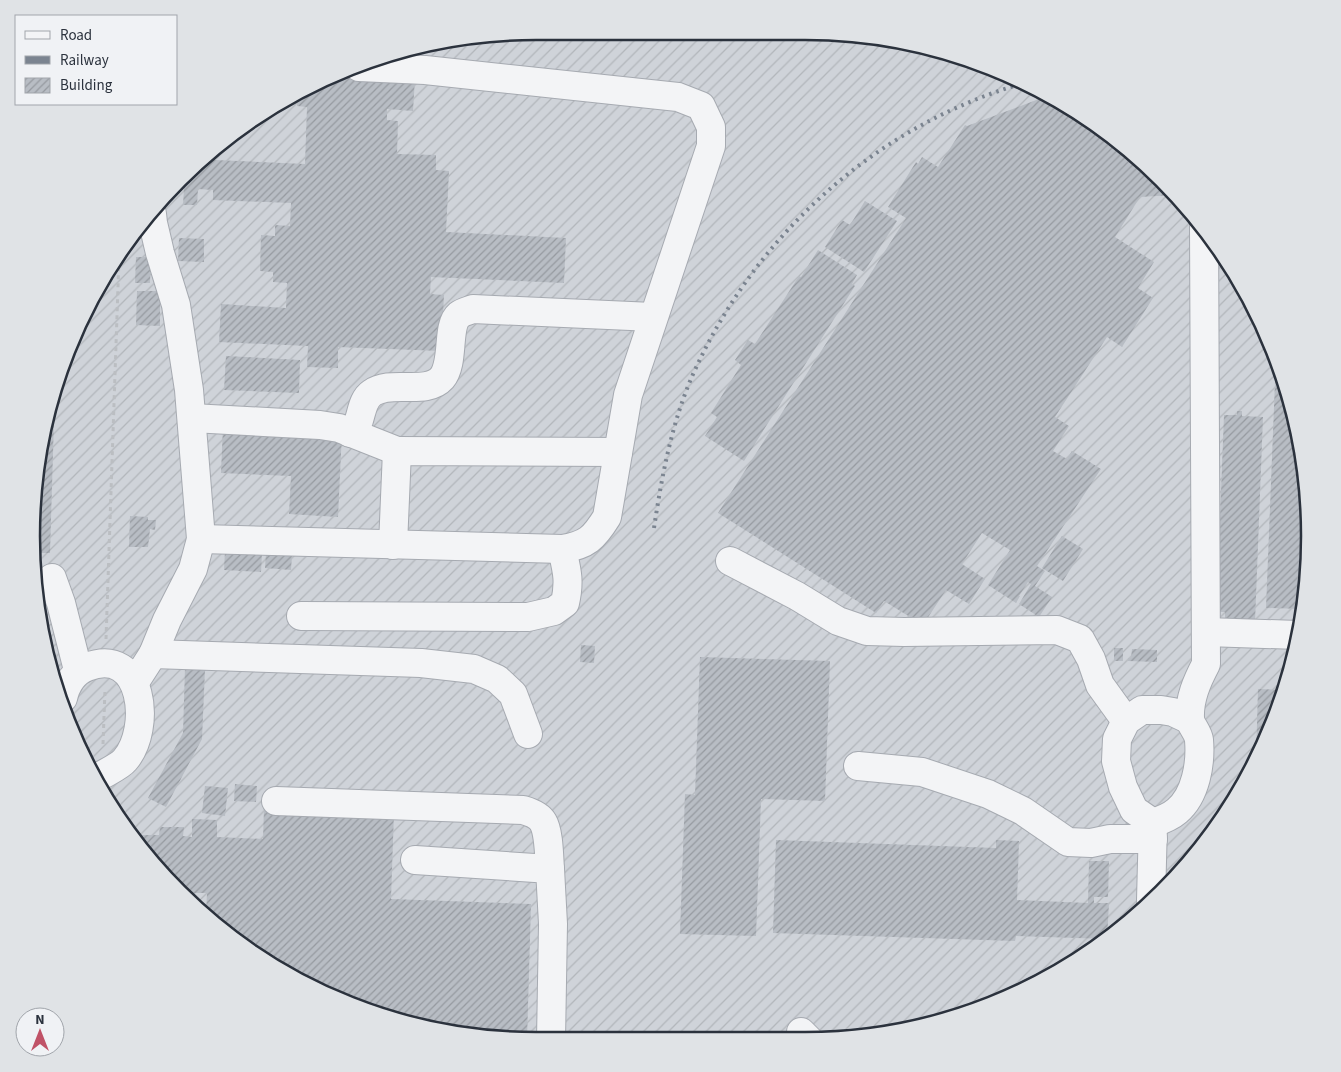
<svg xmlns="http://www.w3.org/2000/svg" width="1341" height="1072" font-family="'Source Sans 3',sans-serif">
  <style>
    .industrial { fill: url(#industrial-furrows) }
    .building { fill: url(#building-hatch) }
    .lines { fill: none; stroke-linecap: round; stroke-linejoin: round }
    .minor-casing { stroke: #a6aab1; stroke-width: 30 }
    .path { stroke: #bbbec2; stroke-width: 3; stroke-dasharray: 4 4; stroke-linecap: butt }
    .minor { stroke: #f3f4f6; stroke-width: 28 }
    .rail { stroke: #7b8490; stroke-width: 4; stroke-dasharray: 2.5 5; stroke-linecap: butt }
    .rim { fill: none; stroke: #2b323d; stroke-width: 2.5 }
  </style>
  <defs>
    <pattern id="industrial-furrows" width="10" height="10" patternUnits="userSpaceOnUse" patternTransform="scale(1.25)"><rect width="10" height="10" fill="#cfd3d9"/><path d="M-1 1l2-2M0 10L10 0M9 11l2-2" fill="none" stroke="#b2b6bb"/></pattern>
    <pattern id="building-hatch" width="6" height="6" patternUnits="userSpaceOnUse" patternTransform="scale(1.25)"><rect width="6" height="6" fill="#b8bdc4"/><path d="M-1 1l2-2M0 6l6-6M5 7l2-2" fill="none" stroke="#969aa0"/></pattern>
  </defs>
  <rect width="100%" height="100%" fill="#e0e3e8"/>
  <path class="industrial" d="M536,31L838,32L904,41L998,70L1058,99L1138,157L1206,229L1258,313L1292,405L1309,503L1305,602L1283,698L1242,788L1185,869L1112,936L1028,989L935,1024L838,1040H503L313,989L229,936L136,843L83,759L41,635L32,503L58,374L99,283L179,179L284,99L406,48Z"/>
  <g class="building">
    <path d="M341,75L415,78L413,111L387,109V120L398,121L397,154L436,155V170L449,171L446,232L566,238L564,283L431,277L430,294L444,295L441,351L338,347V368L307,367L308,346L219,342L221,304L286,308L287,283L273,282V272L260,271L261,235L275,236V225L290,226L291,203L213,200V190L198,189L197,205H183L184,188H172L179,179L215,151V160L305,164L307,107L297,106V93Z"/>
    <path d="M1055,98L1138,157L1174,195L1140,197L1115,237L1154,262L1138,288L1153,298L1122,347L1107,337L1055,417L1069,426L1053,451L1067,459L1072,451L1101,469L1037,566L1045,571L1035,586L1052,597L1039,617L1019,604L1031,584L1028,582L1019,596H1020L1016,603L988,585L1010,550L982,533L962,564L985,579L969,604L946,590L923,625L884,601L876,613L718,513L906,218L888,207L916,162L918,164L922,157L938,167L965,125L967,126L1039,99Z"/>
    <path d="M865,201L897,221L864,272L825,247L842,220L850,225Z"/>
    <path d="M179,238L204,239V262L178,261Z"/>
    <path d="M818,250L857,275L852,284L855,286L744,461L705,436L717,417L711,413L741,365L735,360L748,340L755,344L799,276L801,277Z"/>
    <path d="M136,257H151L150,283H135Z"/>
    <path d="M137,291H160V326L136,325Z"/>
    <path d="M226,356L300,360L299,393L224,390Z"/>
    <path d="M1275,382H1284L1292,405L1309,503L1305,602L1304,609L1266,608Z"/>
    <path d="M55,387L50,553H36L32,503Z"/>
    <path d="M1237,411H1242V416L1263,417L1255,622L1225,621V612H1212L1217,595L1224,415H1237Z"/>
    <path d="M223,426L342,432L338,517L289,514L291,476L221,473Z"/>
    <path d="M130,516L148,517V520H156L155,530L150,529L148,547H129Z"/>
    <path d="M1062,536L1083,549L1063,581L1042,568Z"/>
    <path d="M225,551L262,553L261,572L224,570Z"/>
    <path d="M266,553L292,555L291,570L265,568Z"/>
    <path d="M581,645L595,646L594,663L580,662Z"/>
    <rect x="1114" y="648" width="9" height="13"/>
    <path d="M1132,649L1157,650V662L1128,661V658H1131Z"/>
    <path d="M700,657L830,661L825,801L761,799L756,936L680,934L685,794L695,795Z"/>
    <path d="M185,668L205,669L202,739L166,807L148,798L183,733Z"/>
    <path d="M1258,689L1285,690L1283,698L1256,758Z"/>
    <path d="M235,784L257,786L256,802L234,801Z"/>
    <path d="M205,786L228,788L225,816L202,813Z"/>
    <path d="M264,808L394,812L391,899L531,904L527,1040H503L406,1024L313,989L229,936L206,914L207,893H185L140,848L141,835H159L160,827H184L183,836L192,837V819L217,820V837L263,839Z"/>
    <path d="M776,840L996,848V840L1019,841L1017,900L1088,903L1089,861H1109L1108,897H1094V903H1109L1107,939L1016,936L1015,941L773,933Z"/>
  </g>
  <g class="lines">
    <g class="minor-casing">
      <g id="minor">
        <path d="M192,418L320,425L339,428L397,451"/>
        <path d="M350,433C353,429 357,425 359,420C362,411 363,399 372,393C391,379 426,396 442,378C455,362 446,326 459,315C463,312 468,311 473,309L653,317"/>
        <path d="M201,539L562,549C587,545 594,538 607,517L628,395L711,146V127L701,106L678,97L425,70L359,67"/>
        <path d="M393,545L397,451L618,452"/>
        <path d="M730,561L797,596L838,621L867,631L904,632L1057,630L1080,639L1091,659L1100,685L1126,721"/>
        <path d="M52,578L61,603L78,670"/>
        <path d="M301,616L528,617L554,611L565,603C570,581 567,571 562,549"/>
        <path d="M1206,632L1298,635"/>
        <path d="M153,654L421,663L474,669L497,679L513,694L528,734"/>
        <path d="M135,682L153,654L167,620L193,569L201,539L189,390L176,305L160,253L153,223L152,214"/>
        <path d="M63,698C66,685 74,672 87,667C144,645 152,729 125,760C120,766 109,771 102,775"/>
        <path d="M858,766L922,772L988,794L1023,811L1068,842L1091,843L1110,839H1153"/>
        <path d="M276,801L523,810C530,812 539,815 543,822C549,832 549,856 550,869"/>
        <path d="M1153,823C1162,820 1170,817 1177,811C1196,795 1201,763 1199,740C1198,732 1191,726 1190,719C1189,699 1197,681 1206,664L1204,227"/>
        <path d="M1153,823L1134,810L1123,787L1116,761L1117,739L1126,721L1142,710H1161L1173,712L1190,720"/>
        <path d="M415,860L550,869L553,924L551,1040"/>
        <path d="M1151,900L1153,823"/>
        <path d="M801,1032L809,1040"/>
      </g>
    </g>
    <g class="path">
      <path d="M106,639L119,257"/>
      <path d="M103,744L105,690"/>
    </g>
    <use href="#minor" class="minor"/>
    <path class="rail" d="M654,528C662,475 672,421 694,372C757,233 877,125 1024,83"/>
  </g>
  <path d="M0 0H1341V1072H0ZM536 40H805A496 496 0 0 1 1301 536V536A496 496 0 0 1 805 1032H536A496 496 0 0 1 40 536V536A496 496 0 0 1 536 40Z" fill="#e0e3e6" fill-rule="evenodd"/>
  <path class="rim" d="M536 40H805A496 496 0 0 1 1301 536V536A496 496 0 0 1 805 1032H536A496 496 0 0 1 40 536V536A496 496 0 0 1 536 40Z"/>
  <rect x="15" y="15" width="162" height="90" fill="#f0f2f5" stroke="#a1a5ab"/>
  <rect x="25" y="31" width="25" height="8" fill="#f3f4f6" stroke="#a1a5ab"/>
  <text x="60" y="40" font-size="15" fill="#2b323d">Road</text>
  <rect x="25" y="56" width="25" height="8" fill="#7b8490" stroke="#a1a5ab"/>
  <text x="60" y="65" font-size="15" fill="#2b323d">Railway</text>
  <rect x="25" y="78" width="25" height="15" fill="url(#building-hatch)" stroke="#a1a5ab"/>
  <text x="60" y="90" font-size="15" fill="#2b323d">Building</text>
  <g transform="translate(40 1032)"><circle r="24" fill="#f0f2f5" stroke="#a1a5ab"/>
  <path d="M0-4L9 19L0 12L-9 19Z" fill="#c05267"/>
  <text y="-8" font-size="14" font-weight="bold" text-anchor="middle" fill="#2b323d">N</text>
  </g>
</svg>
